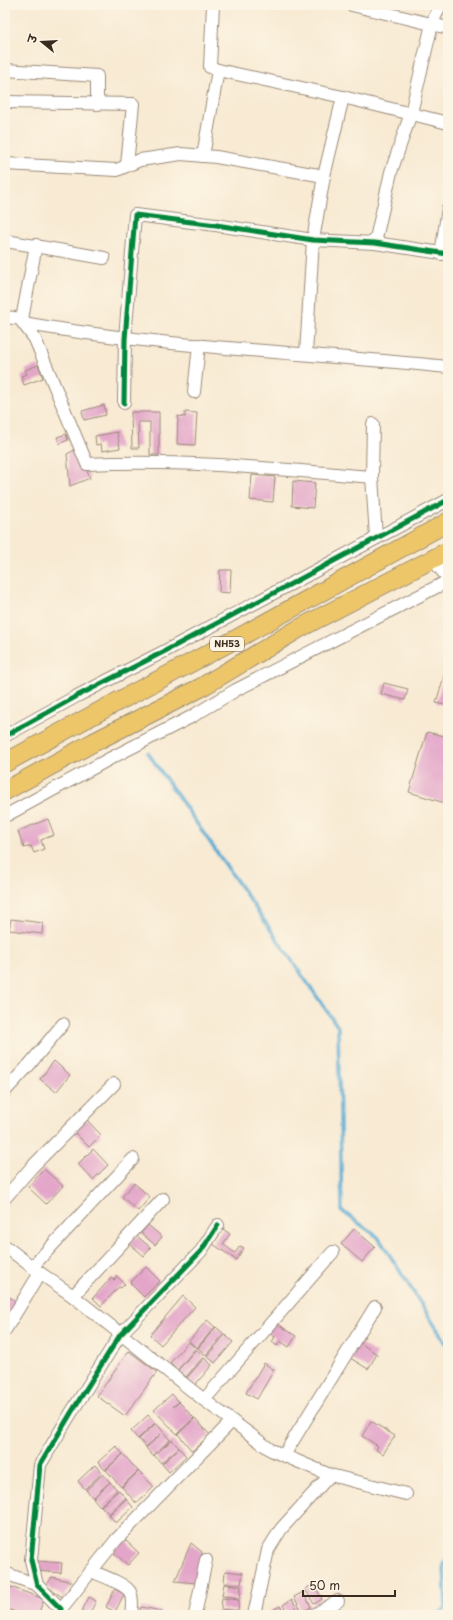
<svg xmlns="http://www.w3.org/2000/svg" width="453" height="1620" font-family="'Playpen Sans','Playpen Sans Deva',sans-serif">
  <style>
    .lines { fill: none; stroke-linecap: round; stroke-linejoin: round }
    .stream { stroke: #58abd3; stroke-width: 3.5 }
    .building { fill: #e3a6c9 }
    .minor-casing { stroke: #9a8a78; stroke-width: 14 }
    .highway-casing { stroke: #9a8a78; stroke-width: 20 }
    .minor { stroke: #fff; stroke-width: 12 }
    .highway { stroke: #ecc669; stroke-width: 18 }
    .cycleway-casing { stroke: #fcf5e5; stroke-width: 8 }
    .cycleway { stroke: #00873e; stroke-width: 5 }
    .labels { text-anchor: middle; stroke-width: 4; stroke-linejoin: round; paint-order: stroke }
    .shield { fill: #fcf5e5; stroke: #75675a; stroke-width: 1 }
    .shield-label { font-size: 9px; font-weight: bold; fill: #3b2a1e }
  </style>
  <rect width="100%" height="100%" fill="#fcf5e5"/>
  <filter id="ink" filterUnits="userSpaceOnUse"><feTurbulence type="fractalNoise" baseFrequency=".025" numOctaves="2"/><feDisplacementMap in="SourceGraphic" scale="8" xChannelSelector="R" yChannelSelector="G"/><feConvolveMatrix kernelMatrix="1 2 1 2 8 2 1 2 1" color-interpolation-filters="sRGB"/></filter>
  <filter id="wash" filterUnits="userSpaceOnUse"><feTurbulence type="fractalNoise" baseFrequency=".012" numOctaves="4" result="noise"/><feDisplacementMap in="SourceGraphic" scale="16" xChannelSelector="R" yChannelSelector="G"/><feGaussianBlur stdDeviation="0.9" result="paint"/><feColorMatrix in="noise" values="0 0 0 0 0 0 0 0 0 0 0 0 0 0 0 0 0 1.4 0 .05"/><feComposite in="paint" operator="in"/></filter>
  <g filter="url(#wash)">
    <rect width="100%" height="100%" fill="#f8ead3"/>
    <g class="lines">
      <g class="stream">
        <path d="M148,753L338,1027L342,1211L378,1237L448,1346"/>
        <path d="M438,1615L446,1608L444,1564L448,1558"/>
      </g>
    </g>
    <g id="blocks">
      <g class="building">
        <path d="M38,365L43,378L24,385L21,376L27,374L25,370Z"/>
        <path d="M104,405L106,415L84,420L82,411Z"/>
        <path d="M131,412H159V455H150V422H138L139,448H132Z"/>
        <path d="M185,412L197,413L195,445L177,444L178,416L185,417Z"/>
        <path d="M117,432L120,448L102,451L101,444L96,445L95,436Z"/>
        <path d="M66,434L68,440L59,444L57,437Z"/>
        <path d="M77,449L90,478L70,486L67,454Z"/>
        <path d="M252,475L275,477L273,502L250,500Z"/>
        <path d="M293,481L315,483L313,508L292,506Z"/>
        <path d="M220,570H231L230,593L219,592Z"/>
        <path d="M448,663V706L436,703Z"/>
        <path d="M384,683L408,689L405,700L381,694Z"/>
        <path d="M448,724V804L409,792L427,732L444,736Z"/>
        <path d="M48,819L54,835L41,840L44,849L34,853L31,846L24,848L18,831Z"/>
        <path d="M11,919L43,923L42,934L9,930Z"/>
        <path d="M54,1061L70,1075L56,1092L40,1079Z"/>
        <path d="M86,1119L101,1135L89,1147L73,1131Z"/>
        <path d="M93,1149L108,1165L93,1180L78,1164Z"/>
        <path d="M44,1169L63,1186L46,1204L28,1187Z"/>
        <path d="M134,1183L150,1197L138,1211L122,1197Z"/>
        <path d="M148,1225L162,1237L155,1245L141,1233Z"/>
        <path d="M223,1229L230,1234L223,1244L235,1253L240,1246L244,1248L236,1260L213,1244Z"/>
        <path d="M354,1229L375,1247L362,1262L341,1244Z"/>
        <path d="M137,1236L151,1248L144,1256L130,1244Z"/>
        <path d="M146,1267L160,1281L144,1297L130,1283Z"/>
        <path d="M117,1276L125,1284L121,1288L119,1287L101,1306L93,1298L111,1278L114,1280Z"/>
        <path d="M6,1295L17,1302L5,1320V1297Z"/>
        <path d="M183,1296L195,1307L161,1345L150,1335Z"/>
        <path d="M207,1320L215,1327L197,1348L189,1341Z"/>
        <path d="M273,1321L296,1336L289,1347L280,1341L277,1346L272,1342L275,1337L266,1331Z"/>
        <path d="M216,1327L224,1334L206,1355L198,1348Z"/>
        <path d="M225,1335L233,1342L215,1363L207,1356Z"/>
        <path d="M357,1341L377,1354L368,1369L347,1356Z"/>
        <path d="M188,1342L196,1348L178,1370L170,1363Z"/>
        <path d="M196,1349L204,1356L186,1377L178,1370Z"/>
        <path d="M129,1351L157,1372L125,1416L97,1396Z"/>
        <path d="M204,1358L212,1365L194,1386L186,1379Z"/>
        <path d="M264,1363L274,1370L257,1399L246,1393Z"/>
        <path d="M172,1394L179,1402L173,1407L179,1402L194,1418L177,1434L154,1410Z"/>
        <path d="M148,1415L155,1423L138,1439L131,1431Z"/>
        <path d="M195,1418L210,1435L192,1451L178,1434Z"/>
        <path d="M371,1421L395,1436L383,1454L376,1450L378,1446L362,1436Z"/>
        <path d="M156,1423L170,1440L153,1456L146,1448L161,1434L146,1447L139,1439Z"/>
        <path d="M172,1440L179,1448L161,1463L154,1455Z"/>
        <path d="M116,1446L123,1454L105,1470L98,1462Z"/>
        <path d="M179,1448L186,1456L169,1472L162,1464Z"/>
        <path d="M123,1454L138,1471L121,1487L106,1470Z"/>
        <path d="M95,1465L102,1473L85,1489L78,1481Z"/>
        <path d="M139,1471L154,1487L136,1503L122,1487Z"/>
        <path d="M103,1474L110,1482L93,1498L86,1490Z"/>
        <path d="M110,1482L117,1490L100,1506L93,1498Z"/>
        <path d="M119,1490L126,1498L109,1514L101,1506Z"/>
        <path d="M126,1499L133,1507L116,1523L109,1515Z"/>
        <path d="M124,1539L139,1553L128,1565L113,1552Z"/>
        <path d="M191,1543L202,1552L196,1583L175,1581Z"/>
        <path d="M38,1561L62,1563L61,1573L37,1571Z"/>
        <path d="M225,1571L243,1573L241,1584L224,1583Z"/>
        <path d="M52,1577L72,1582L64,1598L46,1586Z"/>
        <path d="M224,1584L241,1586L240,1598L222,1596Z"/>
        <path d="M314,1584L322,1599L314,1604L305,1589Z"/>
        <path d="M5,1585L44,1599L38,1615H23L5,1608Z"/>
        <path d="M115,1589L124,1594L115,1612L106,1607Z"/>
        <path d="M303,1592L311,1607L302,1612L294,1597Z"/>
        <path d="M89,1597L96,1601L89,1615H80Z"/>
        <path d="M222,1598L239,1600L238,1611L221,1609Z"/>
        <path d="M292,1599L300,1615H289L283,1605Z"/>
        <path d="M280,1606L285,1615H273L271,1611Z"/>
        <path d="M141,1607L162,1611V1615H139Z"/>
        <path d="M220,1611L238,1613L237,1615H220Z"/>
      </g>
    </g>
  </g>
  <g filter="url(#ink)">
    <use href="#blocks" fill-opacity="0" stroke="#9a8a78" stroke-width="1"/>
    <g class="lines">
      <g class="minor-casing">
        <g id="minor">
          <path d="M213,5L210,67L218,70L343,97L448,123"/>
          <path d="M352,5L448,28"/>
          <path d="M5,70L97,76V104"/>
          <path d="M5,102L133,104L127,165"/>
          <path d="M203,156L218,70"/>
          <path d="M5,164L117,170L140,160L181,154L216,157L324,176"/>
          <path d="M6,241L104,258"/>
          <path d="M375,243L391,172L411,113L432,24L440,5"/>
          <path d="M441,254L448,208"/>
          <path d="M5,317L22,319L23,323C163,348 306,352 448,367"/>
          <path d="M22,319L36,245"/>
          <path d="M23,323L35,339L87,464C182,459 277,469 372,477"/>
          <path d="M306,354L313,240L324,176L343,97"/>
          <path d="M194,392L199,345"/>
          <path d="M124,403L125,339L135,215L216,225L313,240L375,243L448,254"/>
          <path d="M373,424L372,477L376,537"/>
          <path d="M432,559L448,578"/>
          <path d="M5,736L77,696L167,650L448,500"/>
          <path d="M5,816L111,758L191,717L236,690L448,581"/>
          <path d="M5,1091L29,1065L63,1024"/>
          <path d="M5,1198L31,1168L114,1084"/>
          <path d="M5,1246L40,1273L5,1330"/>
          <path d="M32,1267L133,1159"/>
          <path d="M40,1273L73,1296L204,1400L271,1450L330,1475L406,1494"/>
          <path d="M73,1296L163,1199"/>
          <path d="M204,1400L333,1252"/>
          <path d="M284,1455L375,1307"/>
          <path d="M91,1571C100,1575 126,1584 130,1592C133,1599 132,1609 131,1615"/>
          <path d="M5,1573L37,1585"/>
          <path d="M61,1609L116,1540L232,1421"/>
          <path d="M59,1615L61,1609L37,1585L31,1560L40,1465L71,1413L120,1335L201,1251L218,1225"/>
          <path d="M195,1615L206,1560"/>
          <path d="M254,1615L268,1550L281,1529L330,1475"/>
          <path d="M314,1615L338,1601"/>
        </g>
      </g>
      <g class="highway-casing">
        <g id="highway">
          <path d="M5,763L115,703L238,638L448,522"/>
          <path d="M5,791L94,742L200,688L300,628L448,551"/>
        </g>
      </g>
      <use href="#minor" class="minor"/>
      <use href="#highway" class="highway"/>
      <g class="cycleway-casing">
        <g id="cycleway">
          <path d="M124,403L125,339L135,215L216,225L313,240L375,243L448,254"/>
          <path d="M5,736L77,696L167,650L448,500"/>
          <path d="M59,1615L61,1609L37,1585L31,1560L40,1465L71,1413L120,1335L201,1251L218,1225"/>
        </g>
      </g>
      <use href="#cycleway" class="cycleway"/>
    </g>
  </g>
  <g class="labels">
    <rect class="shield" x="210" y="637" width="34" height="14" rx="3"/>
    <g class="shield-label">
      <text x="227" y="647">NH53</text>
    </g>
  </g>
  <rect width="453" height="1620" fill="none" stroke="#fcf5e5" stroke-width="20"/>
  <g transform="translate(42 42) rotate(288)" stroke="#fcf5e5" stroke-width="3" paint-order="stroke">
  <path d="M0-3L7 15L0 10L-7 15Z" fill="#3b2a1e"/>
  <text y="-6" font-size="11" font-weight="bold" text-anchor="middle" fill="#3b2a1e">उ</text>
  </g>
  <path d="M303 1590v6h92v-6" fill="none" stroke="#3b2a1e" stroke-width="2"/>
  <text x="309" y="1590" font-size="12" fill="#3b2a1e" stroke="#fcf5e5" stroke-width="3" paint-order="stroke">50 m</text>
</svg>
